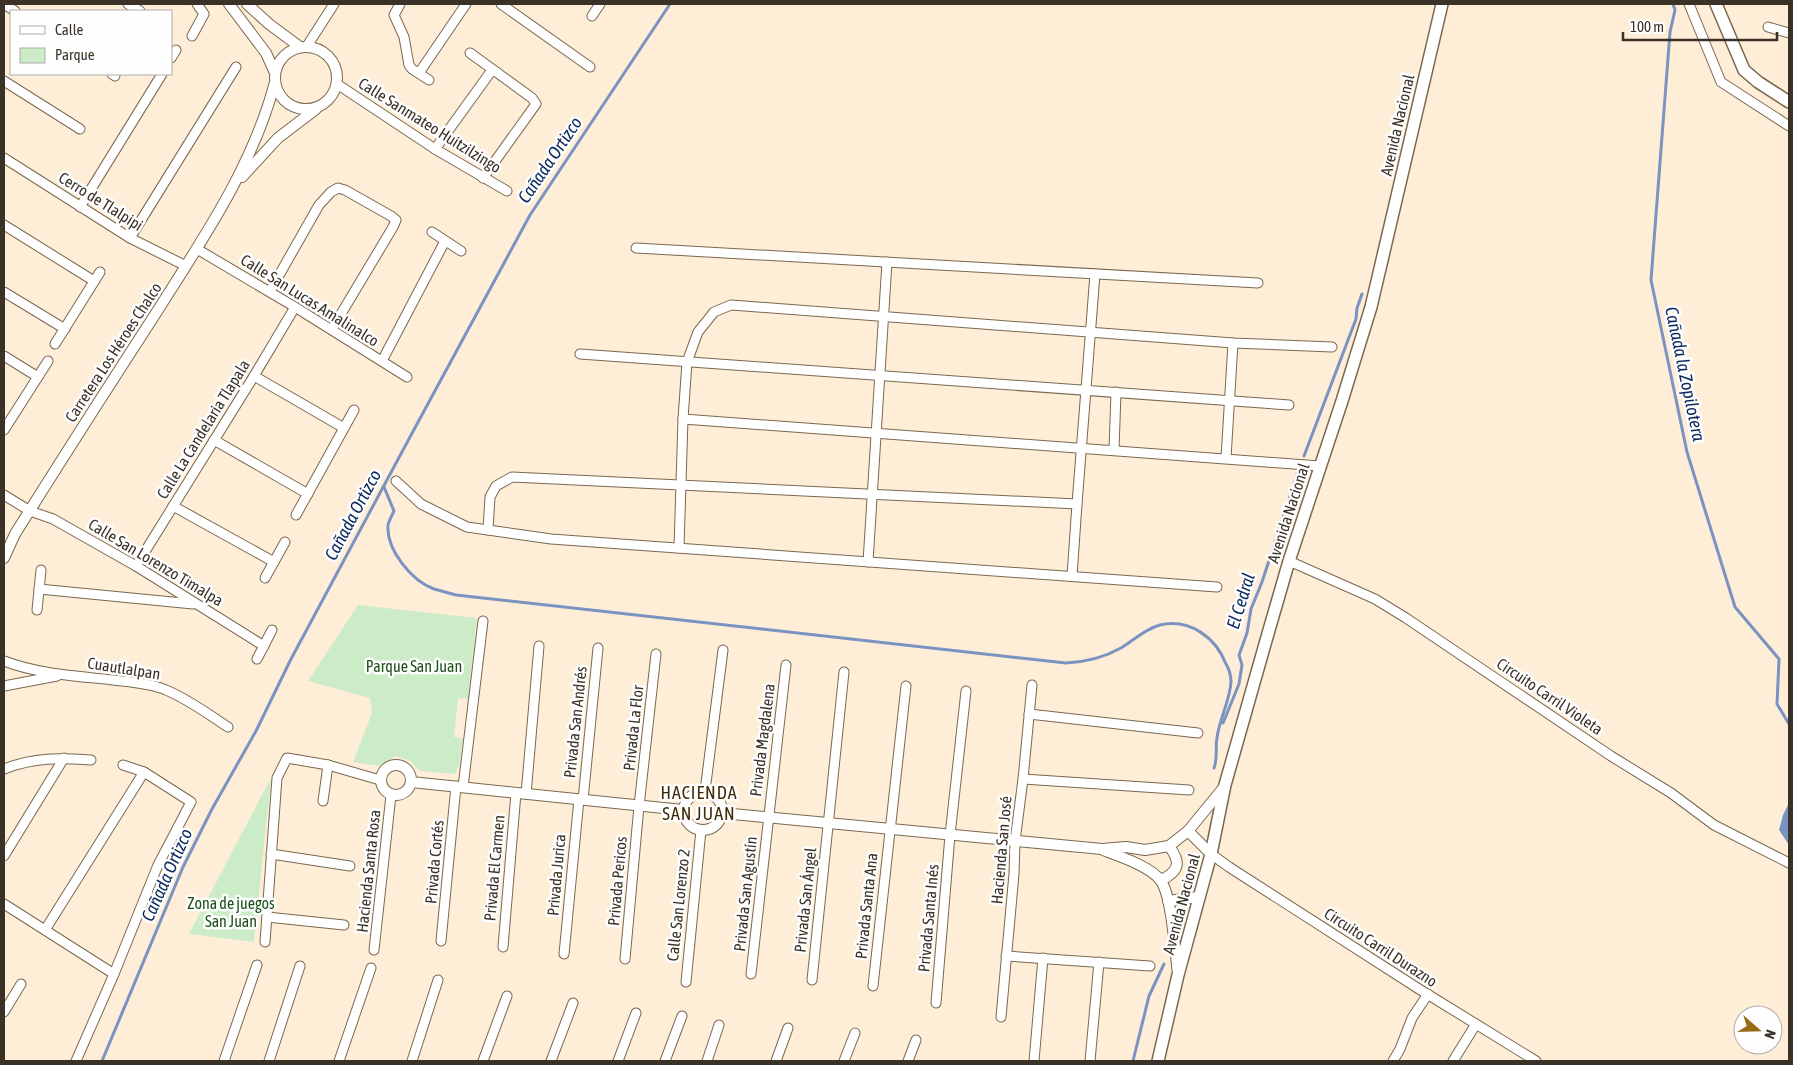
<svg xmlns="http://www.w3.org/2000/svg" width="1793" height="1065" font-family="'Asap Condensed',sans-serif">
  <style>
    .green { fill: #cbecc7 }
    .water { fill: #7a93c0 }
    .lines { fill: none; stroke-linecap: round; stroke-linejoin: round }
    .stream { stroke: #7a93c0; stroke-width: 3 }
    .minor-casing { stroke: #7a684f; stroke-width: 11 }
    .tertiary-casing { stroke: #7a684f; stroke-width: 12 }
    .secondary-casing { stroke: #7a684f; stroke-width: 14 }
    .minor { stroke: #fff; stroke-width: 9 }
    .tertiary { stroke: #fff; stroke-width: 10 }
    .secondary { stroke: #fff; stroke-width: 11 }
    .labels { text-anchor: middle; stroke-width: 5; stroke-linejoin: round; paint-order: stroke }
    .street-label { font-size: 16px; fill: #3a3227; stroke: #fefefe }
    .park-label { font-size: 16px; fill: #1d5119; stroke: #fefefe }
    .water-label { font-size: 18px; font-style: italic; fill: #0b285e; stroke: #fefefe }
    .neighbourhood-label { font-size: 18px; letter-spacing: 1px; fill: #3f2a03; stroke: #fefefe }
  </style>
  <rect width="100%" height="100%" fill="#ffeed7"/>
  <g class="green">
    <path d="M358,605L477,618L468,699L458,698L454,737L463,738L459,766L455,774L420,771L410,761L396,756L379,766L353,762L372,713L370,698L308,681Z"/>
    <path d="M271,778L254,942L189,934Z"/>
  </g>
  <path class="water" d="M1789,803V845L1779,830L1783,815Z"/>
  <g class="lines">
    <g class="stream">
      <path d="M1673,4L1675,10L1670,32L1651,280L1687,452L1735,607L1779,659L1777,704L1789,724"/>
      <path d="M1304,456L1356,319L1357,308L1362,294"/>
      <path d="M384,487L394,511C392,515 389,521 388,525C386,550 412,581 434,589C441,591 449,593 456,595L1066,663C1085,662 1105,657 1121,648C1134,640 1145,629 1160,625C1190,618 1216,638 1226,664C1229,669 1231,676 1231,682C1230,701 1219,719 1217,738C1215,748 1218,758 1214,768"/>
      <path d="M1223,723L1239,684L1242,665L1239,655L1247,633L1251,609L1262,582L1298,472"/>
      <path d="M102,1061L183,867L212,809L256,731L291,659L410,437L530,215L670,4"/>
      <path d="M1133,1061L1149,996L1164,964"/>
    </g>
    <g class="minor-casing">
      <g id="minor">
        <path d="M4,4L15,11"/>
        <path d="M128,4L140,11"/>
        <path d="M400,4L394,15L404,37L409,65L412,69L429,80"/>
        <path d="M501,4L590,67"/>
        <path d="M1689,4L1721,82L1789,126"/>
        <path d="M592,16L600,4"/>
        <path d="M1768,27L1789,33"/>
        <path d="M192,36L204,14L197,4"/>
        <path d="M307,46L334,4"/>
        <path d="M470,53L532,98L536,104L483,178"/>
        <path d="M171,58L176,50"/>
        <path d="M419,73L466,4"/>
        <path d="M112,74L115,76"/>
        <path d="M4,81L80,129"/>
        <path d="M337,84L435,149L507,191"/>
        <path d="M435,149L492,70"/>
        <path d="M4,158L130,238L186,266"/>
        <path d="M80,207L162,74"/>
        <path d="M4,225L94,281"/>
        <path d="M432,232L461,251"/>
        <path d="M130,238L236,67"/>
        <path d="M636,248L1258,283"/>
        <path d="M197,249L295,307L407,377"/>
        <path d="M270,291L319,205L331,192L338,188L345,190L391,216L396,220L393,227L332,329"/>
        <path d="M4,292L65,329"/>
        <path d="M55,344L100,272"/>
        <path d="M580,354L1289,405"/>
        <path d="M4,356L38,377"/>
        <path d="M382,361L445,241"/>
        <path d="M254,376L344,428"/>
        <path d="M683,419L1320,466"/>
        <path d="M4,430L48,361"/>
        <path d="M214,440L308,494"/>
        <path d="M1114,450L1116,392"/>
        <path d="M1226,458L1233,343"/>
        <path d="M396,481L421,504L467,527L551,539L1217,587"/>
        <path d="M4,495L30,511L53,519L136,566L264,646"/>
        <path d="M1077,504L1095,274"/>
        <path d="M173,506L274,562"/>
        <path d="M296,515L354,410"/>
        <path d="M488,530L490,497L496,486L512,477L1077,504L1072,576"/>
        <path d="M679,548L683,419L687,362L698,332L714,312L731,305L1233,343L1332,347"/>
        <path d="M1289,561L1375,599L1406,618L1611,756L1671,793L1714,825L1789,863"/>
        <path d="M868,562L887,262"/>
        <path d="M136,566L254,376L295,307"/>
        <path d="M265,578L285,542"/>
        <path d="M39,589L193,604"/>
        <path d="M37,610L41,570"/>
        <path d="M257,659L272,630"/>
        <path d="M4,661C38,674 77,676 113,680C130,682 150,683 166,690C188,699 208,714 228,727"/>
        <path d="M4,686L57,676"/>
        <path d="M1029,714L1198,733"/>
        <path d="M4,769C35,757 59,758 91,760"/>
        <path d="M1023,779L1189,790"/>
        <path d="M463,787L483,621"/>
        <path d="M705,791L723,650"/>
        <path d="M526,794L539,646"/>
        <path d="M583,800L598,648"/>
        <path d="M323,801L328,765"/>
        <path d="M271,854L350,866"/>
        <path d="M1211,854L1229,867L1419,989L1536,1061"/>
        <path d="M4,856L64,758"/>
        <path d="M4,904L114,974"/>
        <path d="M267,917L344,925"/>
        <path d="M45,930L144,772"/>
        <path d="M441,941L456,786"/>
        <path d="M265,942L277,778L287,758L328,765L380,780"/>
        <path d="M503,947L516,793"/>
        <path d="M374,950L391,795"/>
        <path d="M564,954L579,799"/>
        <path d="M1006,956L1150,966"/>
        <path d="M625,959L639,806L656,654"/>
        <path d="M751,974L786,665"/>
        <path d="M812,980L844,672"/>
        <path d="M686,982L701,830"/>
        <path d="M873,986L906,686"/>
        <path d="M936,1003L950,835L966,691"/>
        <path d="M4,1012L21,984"/>
        <path d="M1001,1017L1014,874L1015,841L1023,779L1032,685"/>
        <path d="M76,1061L114,974L158,865L191,802L144,772L123,765"/>
        <path d="M224,1061L257,965"/>
        <path d="M269,1061L300,966"/>
        <path d="M339,1061L371,968"/>
        <path d="M412,1061L438,980"/>
        <path d="M483,1061L507,996"/>
        <path d="M551,1061L573,1003"/>
        <path d="M618,1061L636,1013"/>
        <path d="M665,1061L682,1016"/>
        <path d="M707,1061L719,1025"/>
        <path d="M776,1061L788,1028"/>
        <path d="M844,1061L855,1033"/>
        <path d="M908,1061L916,1040"/>
        <path d="M1034,1061L1043,958"/>
        <path d="M1090,1061L1099,962"/>
        <path d="M1393,1061L1400,1049L1412,1018L1428,994"/>
        <path d="M1453,1061L1476,1024"/>
      </g>
    </g>
    <g class="tertiary-casing">
      <g id="tertiary">
        <path d="M229,4L266,53L275,73"/>
        <path d="M247,4L269,24L300,47"/>
        <circle cx="306" cy="78" r="31"/>
        <path d="M242,177L278,138L316,109"/>
        <path d="M4,558L15,534C62,459 110,384 158,310C204,237 253,166 275,82"/>
        <circle cx="396" cy="780" r="15"/>
        <path d="M411,782L683,810"/>
        <circle cx="703" cy="811" r="19"/>
        <path d="M722,813L1102,849L1126,847L1145,850L1169,846L1188,831L1225,786"/>
        <path d="M1188,831L1211,854"/>
        <path d="M1103,850C1119,856 1152,867 1161,881C1172,897 1175,952 1178,973"/>
        <path d="M1161,880C1180,871 1181,862 1169,846"/>
        <path d="M1168,901L1199,897"/>
      </g>
    </g>
    <g class="secondary-casing">
      <g id="secondary">
        <path d="M1716,4L1744,70L1758,82L1789,102"/>
        <path d="M1158,1061L1178,975L1211,854L1225,785L1265,644L1289,561L1342,401L1371,307L1442,4"/>
      </g>
    </g>
    <use href="#minor" class="minor"/>
    <use href="#tertiary" class="tertiary"/>
    <use href="#secondary" class="secondary"/>
  </g>
  <g class="labels">
    <g class="street-label">
      <text transform="translate(430 125) rotate(32)" y="6">Calle Sanmateo Huitzilzingo</text>
      <text transform="translate(1397 125) rotate(-77)" y="6">Avenida Nacional</text>
      <text transform="translate(101 201) rotate(32)" y="6">Cerro de Tlalpipi</text>
      <text transform="translate(310 300) rotate(32)" y="6">Calle San Lucas Amalinalco</text>
      <text transform="translate(113 352) rotate(-57)" y="6">Carretera Los Héroes Chalco</text>
      <text transform="translate(203 429) rotate(-58)" y="6">Calle La Candelaria Tlapala</text>
      <text transform="translate(1288 513) rotate(-72)" y="6">Avenida Nacional</text>
      <text transform="translate(156 562) rotate(31)" y="6">Calle San Lorenzo Timalpa</text>
      <text transform="translate(124 668) rotate(9)" y="6">Cuautlalpan</text>
      <text transform="translate(1550 696) rotate(34)" y="6">Circuito Carril Violeta</text>
      <text transform="translate(575 722) rotate(-84)" y="6">Privada San Andrés</text>
      <text transform="translate(633 728) rotate(-84)" y="6">Privada La Flor</text>
      <text transform="translate(762 740) rotate(-83)" y="6">Privada Magdalena</text>
      <text transform="translate(1001 850) rotate(-85)" y="6">Hacienda San José</text>
      <text transform="translate(434 862) rotate(-85)" y="6">Privada Cortés</text>
      <text transform="translate(494 868) rotate(-85)" y="6">Privada El Carmen</text>
      <text transform="translate(368 871) rotate(-84)" y="6">Hacienda Santa Rosa</text>
      <text transform="translate(556 875) rotate(-85)" y="6">Privada Jurica</text>
      <text transform="translate(617 881) rotate(-85)" y="6">Privada Pericos</text>
      <text transform="translate(745 894) rotate(-84)" y="6">Privada San Agustín</text>
      <text transform="translate(805 900) rotate(-84)" y="6">Privada San Ángel</text>
      <text transform="translate(1181 904) rotate(-75)" y="6">Avenida Nacional</text>
      <text transform="translate(678 905) rotate(-84)" y="6">Calle San Lorenzo 2</text>
      <text transform="translate(866 906) rotate(-84)" y="6">Privada Santa Ana</text>
      <text transform="translate(928 918) rotate(-85)" y="6">Privada Santa Inés</text>
      <text transform="translate(1381 947) rotate(33)" y="6">Circuito Carril Durazno</text>
    </g>
    <g class="park-label">
      <text x="414" y="672">Parque San Juan</text>
      <text x="231" y="909">Zona de juegos<tspan x="231" dy="18">San Juan</tspan></text>
    </g>
    <g class="water-label">
      <text transform="translate(550 160) rotate(-56)" y="6">Cañada Ortizco</text>
      <text transform="translate(1685 374) rotate(78)" y="6">Cañada la Zopilotera</text>
      <text transform="translate(353 515) rotate(-62)" y="6">Cañada Ortizco</text>
      <text transform="translate(1241 601) rotate(-73)" y="6">El Cedral</text>
      <text transform="translate(167 875) rotate(-66)" y="6">Cañada Ortizco</text>
    </g>
    <g class="neighbourhood-label">
      <text x="699" y="799">HACIENDA<tspan x="699" dy="21">SAN JUAN</tspan></text>
    </g>
  </g>
  <rect width="1793" height="1065" fill="none" stroke="#3a3227" stroke-width="10"/>
  <rect x="10" y="10" width="162" height="65" fill="#fefefe" stroke="#b0aca8"/>
  <rect x="20" y="26" width="25" height="8" fill="#ffffff" stroke="#b0aca8"/>
  <text x="55" y="35" font-size="15" fill="#3a3227">Calle</text>
  <rect x="20" y="48" width="25" height="15" fill="#cbecc7" stroke="#b0aca8"/>
  <text x="55" y="60" font-size="15" fill="#3a3227">Parque</text>
  <g transform="translate(1758 1030) rotate(110)"><circle r="24" fill="#fefefe" stroke="#b0aca8"/>
  <path d="M0-4L9 19L0 12L-9 19Z" fill="#966a17"/>
  <text y="-8" font-size="14" font-weight="bold" text-anchor="middle" fill="#3a3227">N</text>
  </g>
  <path d="M1623 32v8h154v-8" fill="none" stroke="#3a3227" stroke-width="2.5"/>
  <text x="1630" y="32" font-size="15" fill="#3a3227" stroke="#fefefe" stroke-width="4" paint-order="stroke">100 m</text>
</svg>
